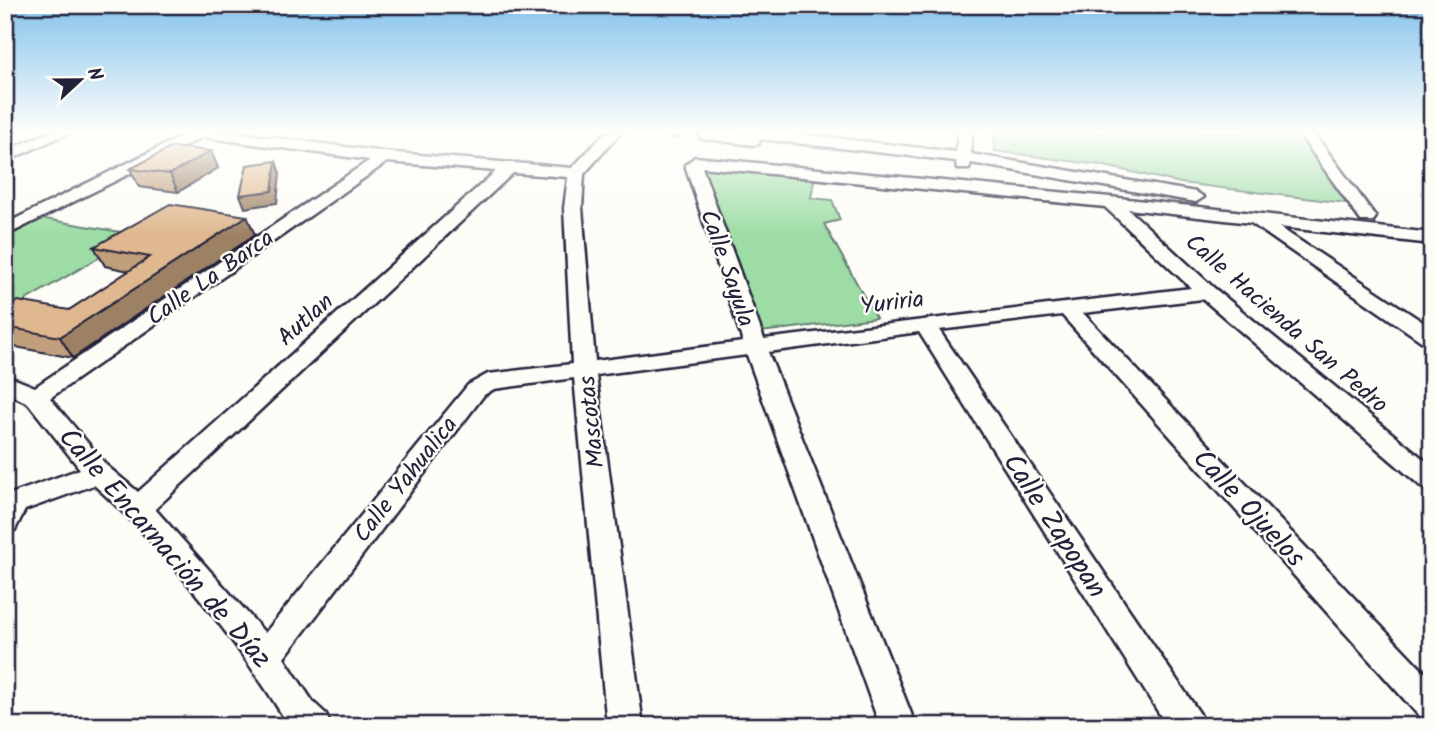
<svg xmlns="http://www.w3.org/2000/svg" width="1437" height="731" font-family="Kalam,sans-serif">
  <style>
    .green { fill: #9ddca5; stroke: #607f70; stroke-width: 2 }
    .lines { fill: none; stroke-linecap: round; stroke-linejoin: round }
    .minor-casing { stroke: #22223b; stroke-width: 5 }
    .minor { fill: #fdfcf7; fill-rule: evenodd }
    .wall { fill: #c19e7c; stroke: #22223b; stroke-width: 2 }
    .shaded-wall { fill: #9d8165; stroke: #22223b; stroke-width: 2 }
    .building { fill: #e0b890; stroke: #22223b; stroke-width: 2 }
    .labels { text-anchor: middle; stroke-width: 5; stroke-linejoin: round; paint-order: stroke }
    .street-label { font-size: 24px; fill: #22223b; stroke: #fdfcf7 }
    .near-street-label { font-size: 28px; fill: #22223b; stroke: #fdfcf7 }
  </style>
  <rect width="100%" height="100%" fill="#fdfcf7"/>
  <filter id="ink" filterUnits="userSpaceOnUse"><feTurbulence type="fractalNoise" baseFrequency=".0143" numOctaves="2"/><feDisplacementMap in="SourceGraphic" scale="14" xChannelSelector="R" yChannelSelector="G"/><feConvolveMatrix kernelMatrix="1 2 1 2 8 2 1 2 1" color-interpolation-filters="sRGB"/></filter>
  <g filter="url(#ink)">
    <g class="green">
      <path d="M993,132H1299L1354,204L1181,183L1100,165L995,151Z"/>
      <path d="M702,167L815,176L811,198L832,200L840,220L824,224L876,318L761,332Z"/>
      <path d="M39,218L138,235L26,300L5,321V236Z"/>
    </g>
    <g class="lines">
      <g class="minor-casing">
        <g id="minor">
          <path d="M50,132H70L5,162V151Z"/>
          <path d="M190,132H233L384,152L572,168L606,132H621L584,174L582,208L595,361L743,342L685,165L695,157L1110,197L1432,233V244L1279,227L1432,328V345L1424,343L1251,223L1128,209L1214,288L1432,466V491L1423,488L1203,299L1083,313L1432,680V722L1420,717L1062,315L939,330L1200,714L1205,726H1167L919,332L768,352L916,726H880L747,355L596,375L643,726H607L574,378L494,389L484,395L284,658L313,702L326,714L331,726H289C239,643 166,549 94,485L25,510L15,530L5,533V496L80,469L28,403L5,392V375L35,387L370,160L203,137L5,236V224ZM387,162L496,171L138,492L107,466L50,398ZM702,167L1105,207L1191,288L764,339ZM513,173L568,177L564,208L572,364L488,374L468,385L265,633L155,509Z"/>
          <path d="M660,132H682V133L675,137Z"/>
          <path d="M700,132H781L956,152L958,132H972L971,154L1196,192L1204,197L1196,202L971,163L969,169H957L956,161L760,139L759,144L754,145L705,139L700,138Z"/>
          <path d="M1298,132H1313L1376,217L1373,221H1361Z"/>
          <path d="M1421,132H1432V139Z"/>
        </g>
      </g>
      <use href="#minor" class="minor"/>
    </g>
    <g class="wall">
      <path d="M211,151L218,168L178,192L139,187L130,169Z"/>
      <path d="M255,235L73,358L5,345V309L69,310L129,271L105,266L94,247Z"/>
    </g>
    <g class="shaded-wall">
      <path d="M211,151L218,168L178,192L170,174Z"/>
      <path d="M276,161L280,173L277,203L245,208L240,195Z"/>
      <path d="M247,216L255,235L73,358L60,337Z"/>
    </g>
    <g class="building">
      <path d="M172,147L211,151L170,174L130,169Z"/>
      <path d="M276,161L272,191L240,195L247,165Z"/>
      <path d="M170,204L247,216L60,337L5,327V309L18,301L69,310L150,257L94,247Z"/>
    </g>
  </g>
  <linearGradient id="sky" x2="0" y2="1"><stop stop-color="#85c3ed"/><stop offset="0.56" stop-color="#fefefb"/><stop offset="1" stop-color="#fefefb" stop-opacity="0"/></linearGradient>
  <rect width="1437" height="235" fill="url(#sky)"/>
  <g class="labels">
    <g class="street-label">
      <text transform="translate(728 268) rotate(71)" y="8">Calle Sayula</text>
      <text transform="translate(210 277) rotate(-35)" y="8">Calle La Barca</text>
      <text transform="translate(892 302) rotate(-7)" y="8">Yuriria</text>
      <text transform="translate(305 319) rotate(-42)" y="8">Autlan</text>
      <text transform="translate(1287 323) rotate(41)" y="8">Calle Hacienda San Pedro</text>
      <text transform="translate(591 422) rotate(-96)" y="8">Mascotas</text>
      <text transform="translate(405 479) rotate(-52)" y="8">Calle Yahualica</text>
    </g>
    <g class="near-street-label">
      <text transform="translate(1250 507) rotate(47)" y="10">Calle Ojuelos</text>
      <text transform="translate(1056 525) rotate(57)" y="10">Calle Zapopan</text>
      <text transform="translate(166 547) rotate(49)" y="10">Calle Encarnación de Díaz</text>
    </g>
  </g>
  <rect width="1437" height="731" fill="none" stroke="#fdfcf7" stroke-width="28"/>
  <rect x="14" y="14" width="1409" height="703" fill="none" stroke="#22223b" stroke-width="2.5" filter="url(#ink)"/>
  <g transform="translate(80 80) rotate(68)" stroke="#fdfcf7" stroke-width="5" paint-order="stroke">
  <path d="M0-5L12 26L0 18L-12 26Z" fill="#22223b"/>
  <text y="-10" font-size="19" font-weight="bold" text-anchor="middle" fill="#22223b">N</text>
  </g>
</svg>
